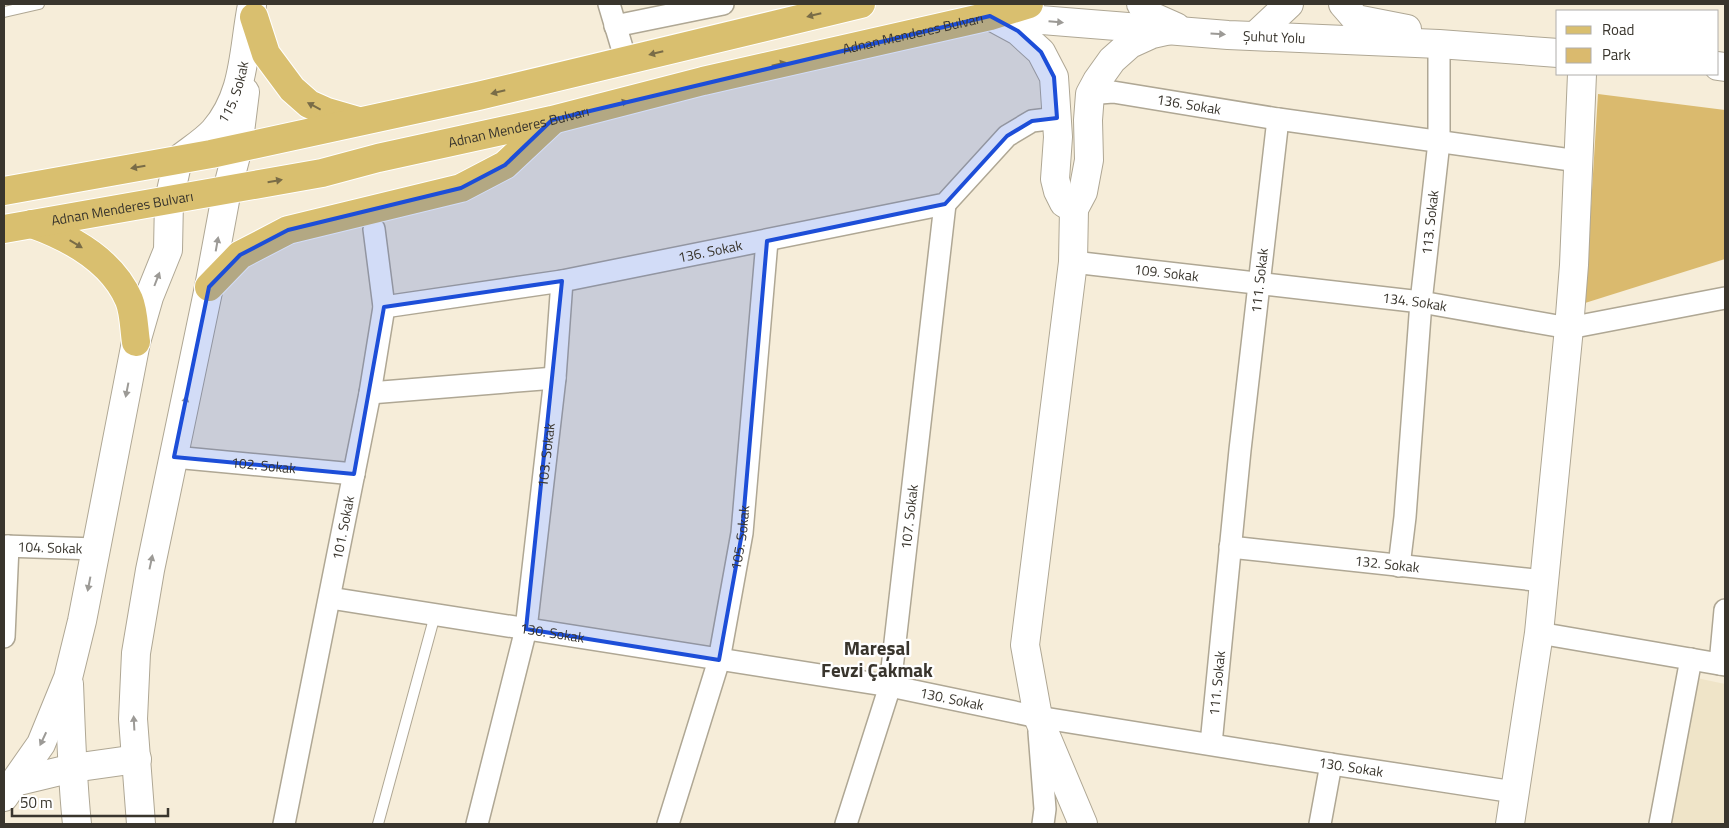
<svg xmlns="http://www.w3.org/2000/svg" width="1729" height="828" font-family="'Titillium Web',sans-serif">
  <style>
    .built { fill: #efe4c8 }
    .green { fill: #daba6e }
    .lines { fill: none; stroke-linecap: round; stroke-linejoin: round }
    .lane-casing { stroke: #afa794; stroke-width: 12 }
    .street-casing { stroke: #afa794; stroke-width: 24 }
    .secondary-casing { stroke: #afa794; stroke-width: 30 }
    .primary-casing { stroke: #fff; stroke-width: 30 }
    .lane { stroke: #fff; stroke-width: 10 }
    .street { stroke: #fff; stroke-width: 21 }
    .secondary { stroke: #fff; stroke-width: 28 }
    .primary { stroke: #d9bf6f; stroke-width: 28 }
    .oneway { fill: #796c47 }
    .oneway2 { fill: #9c9a96 }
    .marked { fill: #1d4ed8; fill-opacity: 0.2; stroke: #1d4ed8; stroke-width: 4; stroke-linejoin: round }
    .labels { text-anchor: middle; stroke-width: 4.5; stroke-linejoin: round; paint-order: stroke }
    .street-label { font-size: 14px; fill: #39352d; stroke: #fff }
    .district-label { font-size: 19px; font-weight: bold; fill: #39352d; stroke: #fff }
  </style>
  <rect width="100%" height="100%" fill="#f6edd9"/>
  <path class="built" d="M1692,677L1725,684V824H1664Z"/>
  <path class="green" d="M1598,94L1725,110V259L1585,303Z"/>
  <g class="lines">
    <g class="lane-casing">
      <g id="lane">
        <path d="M4,12L39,4"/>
        <path d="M378,824L435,615"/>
      </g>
    </g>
    <g class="street-casing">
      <g id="street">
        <path d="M609,4L626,61"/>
        <path d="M615,26L723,4"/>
        <path id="s1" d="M1100,93L1113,92L1278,119"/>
        <path id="s2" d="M1073,262L1421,302L1569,328L1725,298"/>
        <path id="s3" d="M384,307L562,281L945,204L1007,136L1032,121L1057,118"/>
        <path d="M370,393L555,378"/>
        <path id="s4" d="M174,457L354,474"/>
        <path id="s5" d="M4,546L96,549"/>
        <path id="s6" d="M1230,547L1544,581"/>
        <path id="s7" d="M1399,566L1405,517L1421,302L1439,142V44"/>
        <path id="s8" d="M330,598L890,686L1038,717L1331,764L1514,792"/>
        <path d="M1539,633L1725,665"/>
        <path d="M4,637L8,546"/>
        <path d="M1720,664L1725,610"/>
        <path d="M1039,732L1045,809L1043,824"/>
        <path id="s9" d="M1211,744L1240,450L1278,119L1578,161"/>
        <path id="s10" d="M284,824L370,393L384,307L374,229"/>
        <path id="s11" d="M477,824L526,629L555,378L562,281"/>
        <path id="s12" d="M668,824L719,660L742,533L767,241"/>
        <path id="s13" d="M846,824L890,686L945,204"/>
        <path d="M1320,824L1331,764"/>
        <path d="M1660,824L1691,659"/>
      </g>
    </g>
    <g class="secondary-casing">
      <g id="secondary">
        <path d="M1141,4L1149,15L1176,27"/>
        <path d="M1343,4L1356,19L1407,29"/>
        <path id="s14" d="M990,16L1228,35L1439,44L1558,53"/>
        <path d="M994,18L1018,31L1041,52L1054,77L1058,137L1055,179L1058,191L1064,203L1074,209"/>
        <path d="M1255,36L1289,4"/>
        <path d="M1718,66L1725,67"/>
        <path d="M69,684C71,731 72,778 77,824"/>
        <path d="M15,782L73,768L137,759"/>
        <path id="s15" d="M4,797L41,744L68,678L82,621L136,342L149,297L168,250L169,200L178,160C189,151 204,142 214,131C246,94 243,50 252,5"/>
        <path d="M141,824L133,719L136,653L150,570L209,287L227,190L238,148L245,92"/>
        <path d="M1083,824L1038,717L1025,645L1073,262L1074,209L1083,192L1089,160L1088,120L1090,94L1097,81L1112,60L1130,44L1152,34L1170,30"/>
        <path d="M1510,824L1539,633L1569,328L1574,265L1582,74"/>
      </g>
    </g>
    <g class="primary-casing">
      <g id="primary">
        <path d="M254,17L266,54L292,89L309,104L327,112L358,121"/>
        <path d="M4,191L211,154L478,96L861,4"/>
        <path d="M32,224C71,238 112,260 129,300C134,312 134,329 136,342"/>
        <path id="s16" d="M4,229L322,173L378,158L552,120L703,81L990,16L1029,4"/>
        <path d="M209,287L240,255L288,230L461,188L505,165L552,121"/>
      </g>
    </g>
    <use href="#lane" class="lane"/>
    <use href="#street" class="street"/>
    <use href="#secondary" class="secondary"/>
    <use href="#primary" class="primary"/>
  </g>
  <defs><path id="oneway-solid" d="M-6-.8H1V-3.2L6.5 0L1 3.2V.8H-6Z" transform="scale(1.25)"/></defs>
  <g class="oneway">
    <use href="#oneway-solid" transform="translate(814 15) rotate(166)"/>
    <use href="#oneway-solid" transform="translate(656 53) rotate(166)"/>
    <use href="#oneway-solid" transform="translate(779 64) rotate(-13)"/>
    <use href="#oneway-solid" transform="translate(498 92) rotate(166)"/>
    <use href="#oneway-solid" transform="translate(621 103) rotate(-15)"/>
    <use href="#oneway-solid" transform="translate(314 106) rotate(-152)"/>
    <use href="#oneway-solid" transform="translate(138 167) rotate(170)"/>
    <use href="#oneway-solid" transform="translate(275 181) rotate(-10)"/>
    <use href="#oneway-solid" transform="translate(76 244) rotate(31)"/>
  </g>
  <g class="oneway2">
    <use href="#oneway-solid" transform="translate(1056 22) rotate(5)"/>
    <use href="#oneway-solid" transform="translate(1218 34) rotate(4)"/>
    <use href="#oneway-solid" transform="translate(217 244) rotate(-80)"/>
    <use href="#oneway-solid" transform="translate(157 279) rotate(-69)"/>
    <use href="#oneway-solid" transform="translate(127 390) rotate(101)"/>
    <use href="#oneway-solid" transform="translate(185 403) rotate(-78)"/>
    <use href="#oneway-solid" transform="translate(151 562) rotate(-78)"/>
    <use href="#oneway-solid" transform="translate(89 584) rotate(101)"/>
    <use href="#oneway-solid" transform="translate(134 723) rotate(-93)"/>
    <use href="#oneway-solid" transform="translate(43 739) rotate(115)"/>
  </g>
  <path class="marked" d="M990,16L1018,31L1041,52L1054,77L1057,118L1032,121L1007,136L945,204L767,241L742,533L719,660L526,629L562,281L384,307L354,474L174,457L209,287L240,255L288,230L461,188L505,165L552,120Z"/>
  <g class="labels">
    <g class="street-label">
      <text dy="5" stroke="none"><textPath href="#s16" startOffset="930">Adnan Menderes Bulvarı</textPath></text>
      <text dy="5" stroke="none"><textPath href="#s14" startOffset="285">Şuhut Yolu</textPath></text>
      <text dy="5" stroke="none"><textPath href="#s15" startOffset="758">115. Sokak</textPath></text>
      <text dy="5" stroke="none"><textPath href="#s1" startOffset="90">136. Sokak</textPath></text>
      <text dy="5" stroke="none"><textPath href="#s16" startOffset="525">Adnan Menderes Bulvarı</textPath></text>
      <text dy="5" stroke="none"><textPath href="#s16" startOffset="120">Adnan Menderes Bulvarı</textPath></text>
      <text dy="5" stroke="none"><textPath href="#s7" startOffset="345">113. Sokak</textPath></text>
      <text dy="5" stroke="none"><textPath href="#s3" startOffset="331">136. Sokak</textPath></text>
      <text dy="5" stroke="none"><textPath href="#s2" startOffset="94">109. Sokak</textPath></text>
      <text dy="5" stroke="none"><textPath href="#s9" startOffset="466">111. Sokak</textPath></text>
      <text dy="5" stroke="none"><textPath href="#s2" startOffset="344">134. Sokak</textPath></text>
      <text dy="5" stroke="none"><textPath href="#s11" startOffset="376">103. Sokak</textPath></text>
      <text dy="5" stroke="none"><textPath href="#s4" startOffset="90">102. Sokak</textPath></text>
      <text dy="5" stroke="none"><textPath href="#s13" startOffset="315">107. Sokak</textPath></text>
      <text dy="5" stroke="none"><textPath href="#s10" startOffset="302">101. Sokak</textPath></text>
      <text dy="5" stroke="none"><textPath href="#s12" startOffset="296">105. Sokak</textPath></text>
      <text dy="5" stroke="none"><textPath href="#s5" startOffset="46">104. Sokak</textPath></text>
      <text dy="5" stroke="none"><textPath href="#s6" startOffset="158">132. Sokak</textPath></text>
      <text dy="5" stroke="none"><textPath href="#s8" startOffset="225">130. Sokak</textPath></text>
      <text dy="5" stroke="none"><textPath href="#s9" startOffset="61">111. Sokak</textPath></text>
      <text dy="5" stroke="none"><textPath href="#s8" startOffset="630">130. Sokak</textPath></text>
      <text dy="5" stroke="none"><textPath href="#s8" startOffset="1035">130. Sokak</textPath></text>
    </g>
    <g class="district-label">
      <text x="877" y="655">Mareşal<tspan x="877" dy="22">Fevzi Çakmak</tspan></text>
    </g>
  </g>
  <rect width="1729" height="828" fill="none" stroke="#39352d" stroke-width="10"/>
  <rect x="1556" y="10" width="162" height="65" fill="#ffffff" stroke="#b0aeab"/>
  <rect x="1566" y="26" width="25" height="8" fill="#d9bf6f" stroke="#b0aeab"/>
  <text x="1602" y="35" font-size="15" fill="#39352d">Road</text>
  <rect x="1566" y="48" width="25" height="15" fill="#daba6e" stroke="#b0aeab"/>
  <text x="1602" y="60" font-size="15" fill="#39352d">Park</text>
  <path d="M12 808v8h156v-8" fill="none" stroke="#39352d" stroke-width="2.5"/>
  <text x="20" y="808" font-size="15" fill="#39352d" stroke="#ffffff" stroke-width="4" paint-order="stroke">50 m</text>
</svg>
